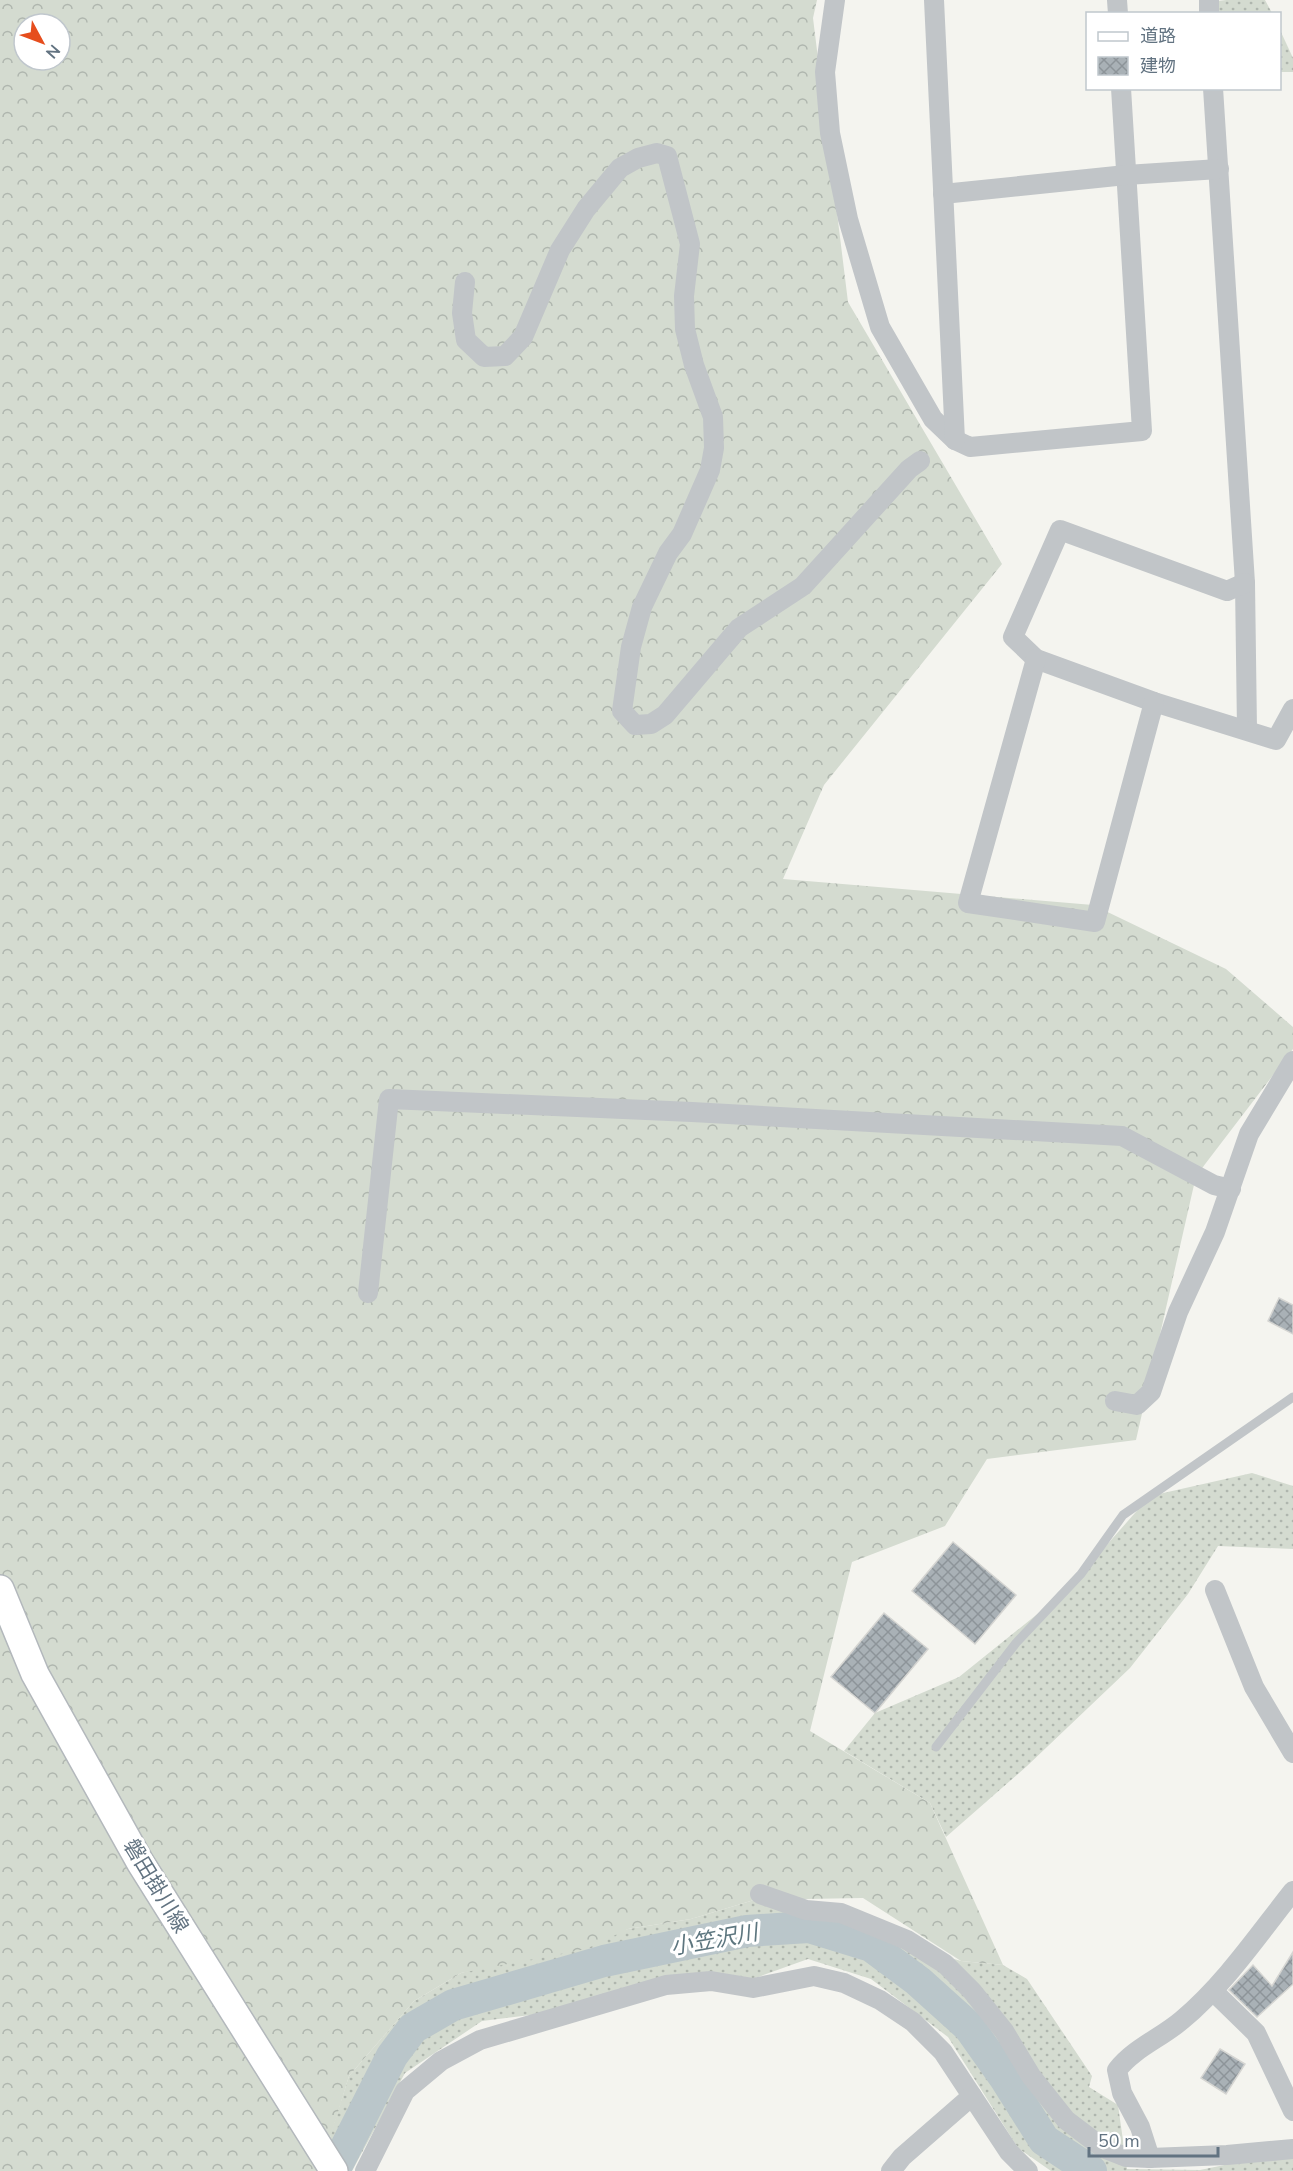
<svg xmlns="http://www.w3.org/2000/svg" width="1293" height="2171" font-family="'Nunito Sans','Noto Sans JP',sans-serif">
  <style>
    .grass { fill: url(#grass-dots) }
    .forest { fill: url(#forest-crowns); fill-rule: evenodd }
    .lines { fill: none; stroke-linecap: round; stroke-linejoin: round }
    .river { stroke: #bac6ca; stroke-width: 32 }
    .building { fill: url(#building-cross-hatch); stroke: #d5d5d2; stroke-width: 1.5 }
    .secondary-casing { stroke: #b3b8bc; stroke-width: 30 }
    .lane { stroke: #c1c5c8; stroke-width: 9 }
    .street { stroke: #c1c5c8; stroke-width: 20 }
    .secondary { stroke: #fff; stroke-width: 27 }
    .labels { text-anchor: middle; stroke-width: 6; stroke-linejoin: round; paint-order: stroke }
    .street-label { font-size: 21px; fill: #627381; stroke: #fff }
    .water-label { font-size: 22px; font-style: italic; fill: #5d767f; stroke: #fff }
  </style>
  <defs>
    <pattern id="grass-dots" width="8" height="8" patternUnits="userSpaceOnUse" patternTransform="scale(1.5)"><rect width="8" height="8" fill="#d4dbd0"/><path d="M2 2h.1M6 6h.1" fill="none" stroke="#afb6ae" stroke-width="1.8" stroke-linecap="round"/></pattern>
    <pattern id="forest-crowns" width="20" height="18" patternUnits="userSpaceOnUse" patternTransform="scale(1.5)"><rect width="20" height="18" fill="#d4dbd0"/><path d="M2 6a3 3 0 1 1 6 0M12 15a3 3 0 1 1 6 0" fill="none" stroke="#afb6ae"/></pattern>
    <pattern id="building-cross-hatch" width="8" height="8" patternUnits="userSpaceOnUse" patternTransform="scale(1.5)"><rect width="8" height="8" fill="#a9b1b6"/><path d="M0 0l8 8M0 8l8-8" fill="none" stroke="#8d9499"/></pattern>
  </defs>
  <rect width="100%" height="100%" fill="#f4f4ef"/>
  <g class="grass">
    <path d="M1226,0H1265L1272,13H1219L1218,1Z"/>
    <path d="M1280,30L1293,58V72H1280Z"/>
    <path d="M1252,1473L1293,1486V1549L1218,1546L1188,1594L1130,1668L1027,1766L946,1837L930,1803L844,1751L875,1713L959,1677L1066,1591L1150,1496Z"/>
    <path d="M754,1900L961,1961L1003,1965L1027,1979L1092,2076L1089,2087L1118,2105L1127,2169L1200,2170L1293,2151V2171H1051L1018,2148L948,2037L871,1979L808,1959L736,1985L684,1983L589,2008L482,2021L405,2073L352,2171H326L331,2133L349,2076L414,2001L461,1973L628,1929L691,1919Z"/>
  </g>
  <path class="forest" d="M0,0H817L813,18L848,302L1002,564L824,785L783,879L1093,905L1226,969L1293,1027V1049L1196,1176L1136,1440L987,1459L945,1526L852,1562L810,1731L930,1803L1003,1965L961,1961L863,1898L754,1900L691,1919L628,1929L586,1949L461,1973L414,2001L349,2076L320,2171H0ZM24,24H60V60H24Z"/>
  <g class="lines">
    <path class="river" d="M334,2171L392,2056L413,2028L453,2005L604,1961L747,1931L809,1927L871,1946L918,1981L969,2027L1005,2078L1044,2140L1091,2171"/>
  </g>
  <g class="building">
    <path d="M1279,1298L1293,1305V1334L1268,1321Z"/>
    <path d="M953,1542L1016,1595L975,1644L912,1591Z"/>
    <path d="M884,1613L928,1649L875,1713L831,1677Z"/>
    <path d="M1293,1952V1984L1257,2017L1229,1990L1253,1965L1272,1986Z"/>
    <path d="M1220,2049L1245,2064L1226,2094L1201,2078Z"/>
  </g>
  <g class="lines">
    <g class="secondary-casing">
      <path id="secondary" d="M0,1589L35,1674L140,1862L334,2171"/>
    </g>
    <path class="lane" d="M936,1747L1016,1643L1081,1574L1123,1515L1293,1397"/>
    <g class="street">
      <path d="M835,0L825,72L830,133L848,219L880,327L933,419L955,440L970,447L1142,431L1121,88"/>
      <path d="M934,0L955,440"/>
      <path d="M1117,0L1118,14"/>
      <path d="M1209,0V14"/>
      <path d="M1213,88L1245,583L1247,730"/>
      <path d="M943,194L1126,175L1219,169"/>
      <path d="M465,282L462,313L466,340L484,357L505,356L523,337L560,250L586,209L620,168L638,158L657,153L667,156L690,244L684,296L685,329L694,365L713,417L714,448L710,470L682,534L668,553L642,607L631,647L622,711L635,725L651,724L665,715L739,628L803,586L909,469L920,461"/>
      <path d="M1245,583L1227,591L1060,530L1013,637L1036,659L1154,702L1276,740L1293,709"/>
      <path d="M1036,659L968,903L1095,922L1154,702"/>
      <path d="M368,1293L389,1099L692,1112L1122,1136L1214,1185L1231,1189"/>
      <path d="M1115,1401L1137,1405L1151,1392L1178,1312L1215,1232L1249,1134L1293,1061"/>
      <path d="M1215,1590L1254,1687L1293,1753"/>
      <path d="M760,1894L806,1910L841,1913L907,1940L945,1964L972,1991L1004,2031L1031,2076L1066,2120L1103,2148L1126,2157L1150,2158L1227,2155L1293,2149"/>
      <path d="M1213,1991L1256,2033L1293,2111"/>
      <path d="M1150,2158L1140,2127L1122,2093L1117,2070C1134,2048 1161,2038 1182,2020C1225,1984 1258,1935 1293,1891"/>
      <path d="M365,2171L405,2091L441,2061L480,2040L666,1985L711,1981L753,1988L814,1976L844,1983L880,2000L913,2022L943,2052L1009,2152L1028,2171"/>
      <path d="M891,2171L902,2157L972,2096"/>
    </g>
    <use href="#secondary" class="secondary"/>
  </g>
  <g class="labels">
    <g class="street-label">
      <text transform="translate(156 1886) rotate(59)" y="7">磐田掛川線</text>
    </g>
    <g class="water-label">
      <text transform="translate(714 1939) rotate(-10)" y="8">小笠沢川</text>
    </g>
  </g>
  <rect x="1086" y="12" width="195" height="78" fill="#ffffff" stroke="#c0c7cd" stroke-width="1.5"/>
  <rect x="1098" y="32" width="30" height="9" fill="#ffffff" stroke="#c0c7cd" stroke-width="1.5"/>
  <text x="1140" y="42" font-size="18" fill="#627381">道路</text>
  <rect x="1098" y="57" width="30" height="18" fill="url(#building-cross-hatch)" stroke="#c0c7cd" stroke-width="1.5"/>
  <text x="1140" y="72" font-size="18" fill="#627381">建物</text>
  <g transform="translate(42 42) rotate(131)"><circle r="28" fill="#ffffff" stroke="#c0c7cd" stroke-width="1.5"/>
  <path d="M0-4.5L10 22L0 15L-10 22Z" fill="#e64d1d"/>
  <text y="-9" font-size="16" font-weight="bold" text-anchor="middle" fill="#627381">N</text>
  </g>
  <path d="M1089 2147v9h129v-9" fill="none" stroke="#627381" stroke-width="3"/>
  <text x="1098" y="2147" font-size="18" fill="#627381" stroke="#ffffff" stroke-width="4.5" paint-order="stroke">50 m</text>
</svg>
